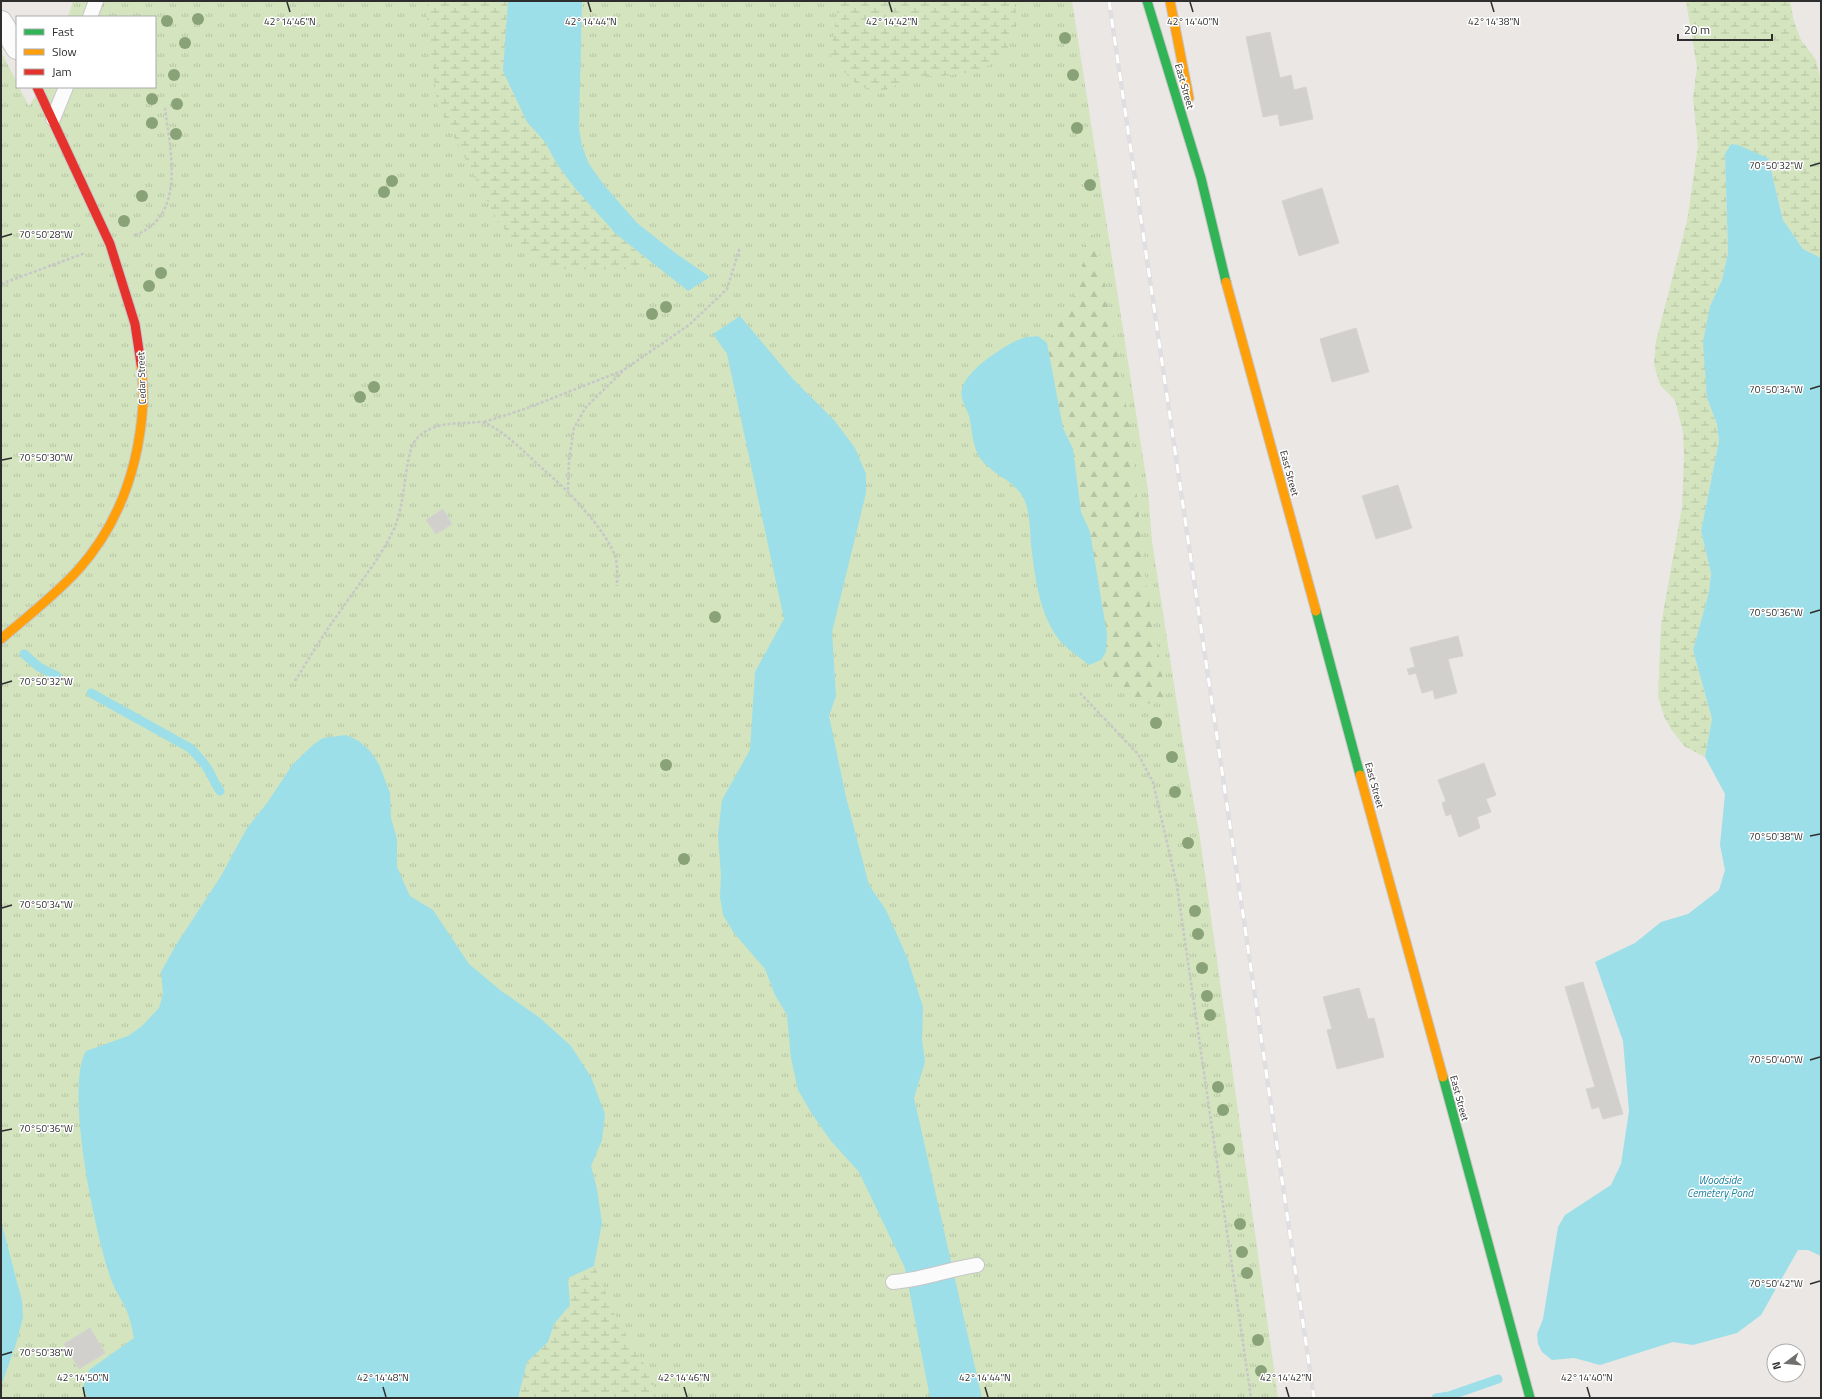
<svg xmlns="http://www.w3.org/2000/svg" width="1822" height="1399" font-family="'Titillium Web',sans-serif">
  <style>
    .grass { fill: url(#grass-tufts) }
    .forest { fill: url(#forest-firs) }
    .wetland { fill: url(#wetland-marsh) }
    .water { fill: #9cdfe9 }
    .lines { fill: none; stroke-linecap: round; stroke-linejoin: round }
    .stream { stroke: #9cdfe9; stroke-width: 9 }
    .building { fill: #d2d0cd; stroke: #d6d3d0 }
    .lane-casing { stroke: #c7c6c6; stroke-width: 16 }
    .street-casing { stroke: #c7c6c6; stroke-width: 24 }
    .fast-casing { stroke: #c7c6c6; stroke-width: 11 }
    .slow-casing { stroke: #c7c6c6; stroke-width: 11 }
    .jam-casing { stroke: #c7c6c6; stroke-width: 11 }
    .path { stroke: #c8c7c7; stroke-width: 2.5; stroke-dasharray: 3 2; stroke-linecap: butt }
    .lane { stroke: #fcfbfb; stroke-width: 14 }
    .street { stroke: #fcfbfb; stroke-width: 22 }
    .fast { stroke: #30b455; stroke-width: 9 }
    .slow { stroke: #ff9f0a; stroke-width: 9 }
    .jam { stroke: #e5322d; stroke-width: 9 }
    .rail-casing { stroke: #dfdfe1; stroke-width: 4.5 }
    .rail { stroke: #fff; stroke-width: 3; stroke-dasharray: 9; stroke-linecap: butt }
    .tree { fill: #89a277 }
    .ticks { fill: none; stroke: #2e2e2e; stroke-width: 1.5 }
    .labels { text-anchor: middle; stroke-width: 3; stroke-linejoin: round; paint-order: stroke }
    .street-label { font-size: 10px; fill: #2e2e2e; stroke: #fff }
    .water-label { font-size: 11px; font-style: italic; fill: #137f9c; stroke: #fff }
    .ticks-label { font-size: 10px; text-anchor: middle; fill: #2e2e2e; stroke: #fff; stroke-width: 3; stroke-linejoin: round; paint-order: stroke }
  </style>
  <defs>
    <pattern id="grass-tufts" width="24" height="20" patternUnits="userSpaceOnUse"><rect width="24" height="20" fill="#d3e4bf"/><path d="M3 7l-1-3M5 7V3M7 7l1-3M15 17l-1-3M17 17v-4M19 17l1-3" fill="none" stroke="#b5c4a4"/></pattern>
    <pattern id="forest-firs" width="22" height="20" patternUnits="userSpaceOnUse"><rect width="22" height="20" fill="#d3e4bf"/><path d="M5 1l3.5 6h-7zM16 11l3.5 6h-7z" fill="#b5c4a4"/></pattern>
    <pattern id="wetland-marsh" width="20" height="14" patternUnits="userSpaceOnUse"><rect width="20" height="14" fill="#d3e4bf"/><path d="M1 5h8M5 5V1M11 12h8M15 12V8" fill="none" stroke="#b5c4a4"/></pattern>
  </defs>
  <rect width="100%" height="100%" fill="#ebe7e4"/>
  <path class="grass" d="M73,1H1072L1148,490L1152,541L1183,743L1200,838L1278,1398H1V52L17,82V87H19L29,106L41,87H155V17H68Z"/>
  <path class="forest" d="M1092,235L1097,245L1100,257L1130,427L1145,577L1166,697C1138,718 1114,682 1101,660L1106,652L1107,634L1090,532L1081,512L1073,449L1063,428L1047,343C1061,322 1074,301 1081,277C1084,264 1084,250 1086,237Z"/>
  <g class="wetland">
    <path d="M429,1H508L503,71L527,122L545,142L557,164L574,187L616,234L648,260L638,267L621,270L552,269L530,256L498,222L437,104L426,8Z"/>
    <path d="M839,1H1014C1020,26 1012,38 1002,60L973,72L943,76H918L883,91H870L851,80L830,55Z"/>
    <path d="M1686,1H1790L1794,22L1801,40L1816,60L1821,82V258L1803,249L1783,220L1768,158L1725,154L1728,253L1722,280L1710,306L1707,398L1717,424L1719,441L1701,531L1711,573L1709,592L1693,650L1712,719L1705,757L1684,746L1671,729L1664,716L1658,696L1661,625L1682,507L1684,454L1683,432L1675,400L1660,385L1654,364L1656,341L1687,221L1698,146L1693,98L1697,67Z"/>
    <path d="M594,1266C604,1286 611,1309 622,1328C635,1351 653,1371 656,1398H518L527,1362L548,1342L554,1324L570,1305L567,1278Z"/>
  </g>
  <g class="water">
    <path d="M508,1H582L579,128L582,146L589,164L604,185L637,223L674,252L710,277L688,291L616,234L574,187L557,164L545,142L527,122L503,71Z"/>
    <path d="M1731,144L1738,145L1768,158L1783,220L1803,249L1821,258V1256L1808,1250H1798L1761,1315L1737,1333L1693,1345L1673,1342L1600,1365L1574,1358L1552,1360L1542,1352L1538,1344L1537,1334L1543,1319L1558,1227L1565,1215L1611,1185L1621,1164L1629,1111L1623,1041L1595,962L1635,943L1661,922L1688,914L1719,890L1725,870L1720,845L1725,794L1705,757L1712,719L1693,650L1709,592L1711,573L1701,531L1719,441L1717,424L1707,398L1703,342L1710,306L1722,280L1728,253L1725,154Z"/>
    <path d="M740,316L793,379L834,420L855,448L866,474V493L832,632L836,696L829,716L846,797L869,885L886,910L907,957L923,1007L922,1040L925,1062L914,1098L982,1398H930L905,1268L859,1172L831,1141L812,1114L798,1090L791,1058L787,1015L775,995L765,969L734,933L723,915L720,897L721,875L718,835L722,800L750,750L755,672L784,619L727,354L713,334Z"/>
    <path d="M1038,336L1047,343L1063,428L1073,449L1081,512L1090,532L1107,634L1106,652L1101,660L1089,665C1080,658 1069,650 1061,642C1039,616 1035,576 1031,544C1030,530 1030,512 1024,499C1016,481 991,474 980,458C973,447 972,432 970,420C968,409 959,400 962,389C966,370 1006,344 1023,338C1028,336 1033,337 1038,336Z"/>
    <path d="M346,735L359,741L370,751L379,764L390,793L391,818L397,839V867L410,896L433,910L469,964L500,990L540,1018L571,1046L591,1077L605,1114L602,1140L591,1166L597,1189L602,1223L594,1266L568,1278L570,1305L554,1324L548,1342L527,1362L518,1398H88L83,1388L89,1370L134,1338C132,1329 130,1318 126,1309C122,1300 116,1292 112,1282C96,1239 64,1089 86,1051L128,1036L142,1026L159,1008L163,994L161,972L176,945L221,876L247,828L267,803L293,764L313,745L323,738Z"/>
    <path d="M1,1221L22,1301L23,1317L16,1344L1,1386Z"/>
  </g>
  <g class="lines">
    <g class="stream">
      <path d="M24,654L39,667L57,676"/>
      <path d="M91,693L190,748C197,755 204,762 209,771C213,778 215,784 220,791"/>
      <path d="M1436,1398L1449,1396L1498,1379"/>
    </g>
  </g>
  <g class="building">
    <path d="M1270,32L1280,78L1291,75L1294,90L1306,87L1313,119L1280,126L1278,114L1263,117L1246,37Z"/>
    <path d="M1322,188L1339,243L1299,256L1282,201Z"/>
    <path d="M1356,328L1369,372L1332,382L1320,339Z"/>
    <path d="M1398,485L1412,528L1376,539L1362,496Z"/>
    <path d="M443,509L452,524L436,534L426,520Z"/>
    <path d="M1458,636L1463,656L1448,659L1457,693L1435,699L1433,690L1422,693L1416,673L1409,675L1407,669L1415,667L1410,648Z"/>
    <path d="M1484,763L1496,795L1486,799L1491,812L1477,817L1480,828L1459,837L1451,814L1446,816L1442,803L1446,801L1438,780Z"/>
    <path d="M1583,982L1623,1114L1603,1119L1599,1107L1592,1109L1586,1089L1595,1087L1565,987Z"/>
    <path d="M1359,988L1368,1019L1374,1018L1384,1057L1337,1069L1327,1030L1332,1029L1323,997Z"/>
    <path d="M90,1328L105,1353L79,1369L64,1344Z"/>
  </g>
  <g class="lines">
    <g class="lane-casing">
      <g id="lane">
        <path d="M90,17L96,1"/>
        <path d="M53,119L66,87"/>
        <path d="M893,1282C922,1280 949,1269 977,1265"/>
      </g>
    </g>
    <g class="street-casing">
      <path id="street" d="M1,22L17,48"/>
    </g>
    <g class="fast-casing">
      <g id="fast">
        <path d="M1147,1L1201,178L1226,282"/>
        <path d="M1316,611L1360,775"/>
        <path d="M1443,1077L1530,1398"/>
      </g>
    </g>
    <g class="slow-casing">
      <g id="slow">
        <path d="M1170,1L1189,98"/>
        <path d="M1226,282L1316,611"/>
        <path d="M1,639C27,617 55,595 78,570C120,523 139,466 143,404C144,391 142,377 141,364"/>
        <path d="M1360,775L1443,1077"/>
      </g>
    </g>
    <g class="jam-casing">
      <path id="jam" d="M37,87L110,244L135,324L141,364"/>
    </g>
    <g class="path">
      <path d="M135,235C187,216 170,150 165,108"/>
      <path d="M1,284L85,253"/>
      <path d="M484,422L525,409L624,370"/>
      <path d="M568,490L569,460L574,428L586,407L625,369L689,325L727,289L740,247"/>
      <path d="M295,681C310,657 324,633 341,610C358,585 378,561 391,535C405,509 403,477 411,449C419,426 446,423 467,423C472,423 480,421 485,423C506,432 527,455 544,470C565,487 606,530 615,556C618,565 617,576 617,586"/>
      <path d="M1080,693L1138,754L1153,782L1177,886L1251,1398"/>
    </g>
    <use href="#lane" class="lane"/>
    <use href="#street" class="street"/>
    <use href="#fast" class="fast"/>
    <use href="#slow" class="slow"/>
    <use href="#jam" class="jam"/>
    <g class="rail-casing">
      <path id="rail" d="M1109,1L1314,1398"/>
    </g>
    <use href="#rail" class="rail"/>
  </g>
  <g class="tree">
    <circle cx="198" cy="19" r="6"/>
    <circle cx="167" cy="21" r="6"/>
    <circle cx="1065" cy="38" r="6"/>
    <circle cx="185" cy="43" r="6"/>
    <circle cx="174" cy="75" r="6"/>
    <circle cx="1073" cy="75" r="6"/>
    <circle cx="152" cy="99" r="6"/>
    <circle cx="177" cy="104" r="6"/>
    <circle cx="152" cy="123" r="6"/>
    <circle cx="1077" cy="128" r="6"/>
    <circle cx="176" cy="134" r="6"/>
    <circle cx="392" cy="181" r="6"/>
    <circle cx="1090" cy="185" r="6"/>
    <circle cx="384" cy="192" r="6"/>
    <circle cx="142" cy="196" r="6"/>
    <circle cx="124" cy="221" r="6"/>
    <circle cx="161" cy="273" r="6"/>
    <circle cx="149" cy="286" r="6"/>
    <circle cx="666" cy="307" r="6"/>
    <circle cx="652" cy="314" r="6"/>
    <circle cx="374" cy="387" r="6"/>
    <circle cx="360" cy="397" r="6"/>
    <circle cx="715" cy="617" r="6"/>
    <circle cx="1156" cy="723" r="6"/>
    <circle cx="1172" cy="757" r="6"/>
    <circle cx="666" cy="765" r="6"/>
    <circle cx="1175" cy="792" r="6"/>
    <circle cx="1188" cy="843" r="6"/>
    <circle cx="684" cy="859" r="6"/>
    <circle cx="1195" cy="911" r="6"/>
    <circle cx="1198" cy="934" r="6"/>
    <circle cx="1202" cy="968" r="6"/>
    <circle cx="1207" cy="996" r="6"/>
    <circle cx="1210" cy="1015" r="6"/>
    <circle cx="1218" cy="1087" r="6"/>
    <circle cx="1223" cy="1110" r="6"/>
    <circle cx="1229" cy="1149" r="6"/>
    <circle cx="1240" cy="1224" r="6"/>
    <circle cx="1242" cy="1252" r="6"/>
    <circle cx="1247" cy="1273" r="6"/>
    <circle cx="1258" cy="1340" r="6"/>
    <circle cx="1261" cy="1371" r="6"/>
  </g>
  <path class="ticks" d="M287,2L290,12M588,2L591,12M889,2L892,12M1190,2L1193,12M1491,2L1494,12M1810,166L1820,163M2,237L12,234M1810,389L1820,386M2,460L12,458M1810,613L1820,610M2,684L12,681M1810,836L1820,834M2,908L12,905M1810,1060L1820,1057M2,1131L12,1129M1810,1284L1820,1281M2,1355L12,1352M83,1387L85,1397M383,1387L386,1397M684,1387L687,1397M985,1387L988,1397M1286,1387L1289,1397M1587,1387L1590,1397"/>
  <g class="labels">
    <g class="street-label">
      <text transform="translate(1185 86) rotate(74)" y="4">East Street</text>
      <text transform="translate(141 378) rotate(-92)" y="4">Cedar Street</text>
      <text transform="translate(1290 473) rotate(75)" y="4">East Street</text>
      <text transform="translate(1375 785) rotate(75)" y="4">East Street</text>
      <text transform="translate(1460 1098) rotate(75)" y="4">East Street</text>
    </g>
    <g class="water-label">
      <text x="1720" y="1184">Woodside<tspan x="1720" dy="13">Cemetery Pond</tspan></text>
    </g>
  </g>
  <g class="ticks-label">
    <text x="290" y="25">42°14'46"N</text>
    <text x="591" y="25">42°14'44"N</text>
    <text x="892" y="25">42°14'42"N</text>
    <text x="1193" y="25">42°14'40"N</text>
    <text x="1494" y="25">42°14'38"N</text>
    <text x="1776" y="169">70°50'32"W</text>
    <text x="46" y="238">70°50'28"W</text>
    <text x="1776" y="393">70°50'34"W</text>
    <text x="46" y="461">70°50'30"W</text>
    <text x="1776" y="616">70°50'36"W</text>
    <text x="46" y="685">70°50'32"W</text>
    <text x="1776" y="840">70°50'38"W</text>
    <text x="46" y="908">70°50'34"W</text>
    <text x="1776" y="1063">70°50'40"W</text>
    <text x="46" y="1132">70°50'36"W</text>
    <text x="1776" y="1287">70°50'42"W</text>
    <text x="46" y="1356">70°50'38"W</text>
    <text x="83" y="1381">42°14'50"N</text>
    <text x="383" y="1381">42°14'48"N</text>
    <text x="684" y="1381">42°14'46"N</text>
    <text x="985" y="1381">42°14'44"N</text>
    <text x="1286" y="1381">42°14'42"N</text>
    <text x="1587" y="1381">42°14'40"N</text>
  </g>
  <rect width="1822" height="1399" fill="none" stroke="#2e2e2e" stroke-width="4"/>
  <rect x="16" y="16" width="140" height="72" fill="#ffffff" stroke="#ababab"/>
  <rect x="24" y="29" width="20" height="6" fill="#30b455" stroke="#ababab"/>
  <text x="52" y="36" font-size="12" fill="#2e2e2e">Fast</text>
  <rect x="24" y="49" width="20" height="6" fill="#ff9f0a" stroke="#ababab"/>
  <text x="52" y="56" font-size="12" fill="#2e2e2e">Slow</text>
  <rect x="24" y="69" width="20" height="6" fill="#e5322d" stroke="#ababab"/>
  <text x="52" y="76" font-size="12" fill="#2e2e2e">Jam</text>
  <g transform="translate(1786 1363) rotate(254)"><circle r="19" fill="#ffffff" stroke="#ababab"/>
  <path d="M0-3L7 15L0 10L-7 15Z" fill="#706f6e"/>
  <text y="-6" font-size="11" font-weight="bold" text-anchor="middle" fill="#2e2e2e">N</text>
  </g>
  <path d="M1678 34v6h94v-6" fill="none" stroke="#2e2e2e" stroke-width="2"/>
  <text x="1684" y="34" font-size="12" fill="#2e2e2e" stroke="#ffffff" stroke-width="3" paint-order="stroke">20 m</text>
</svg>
